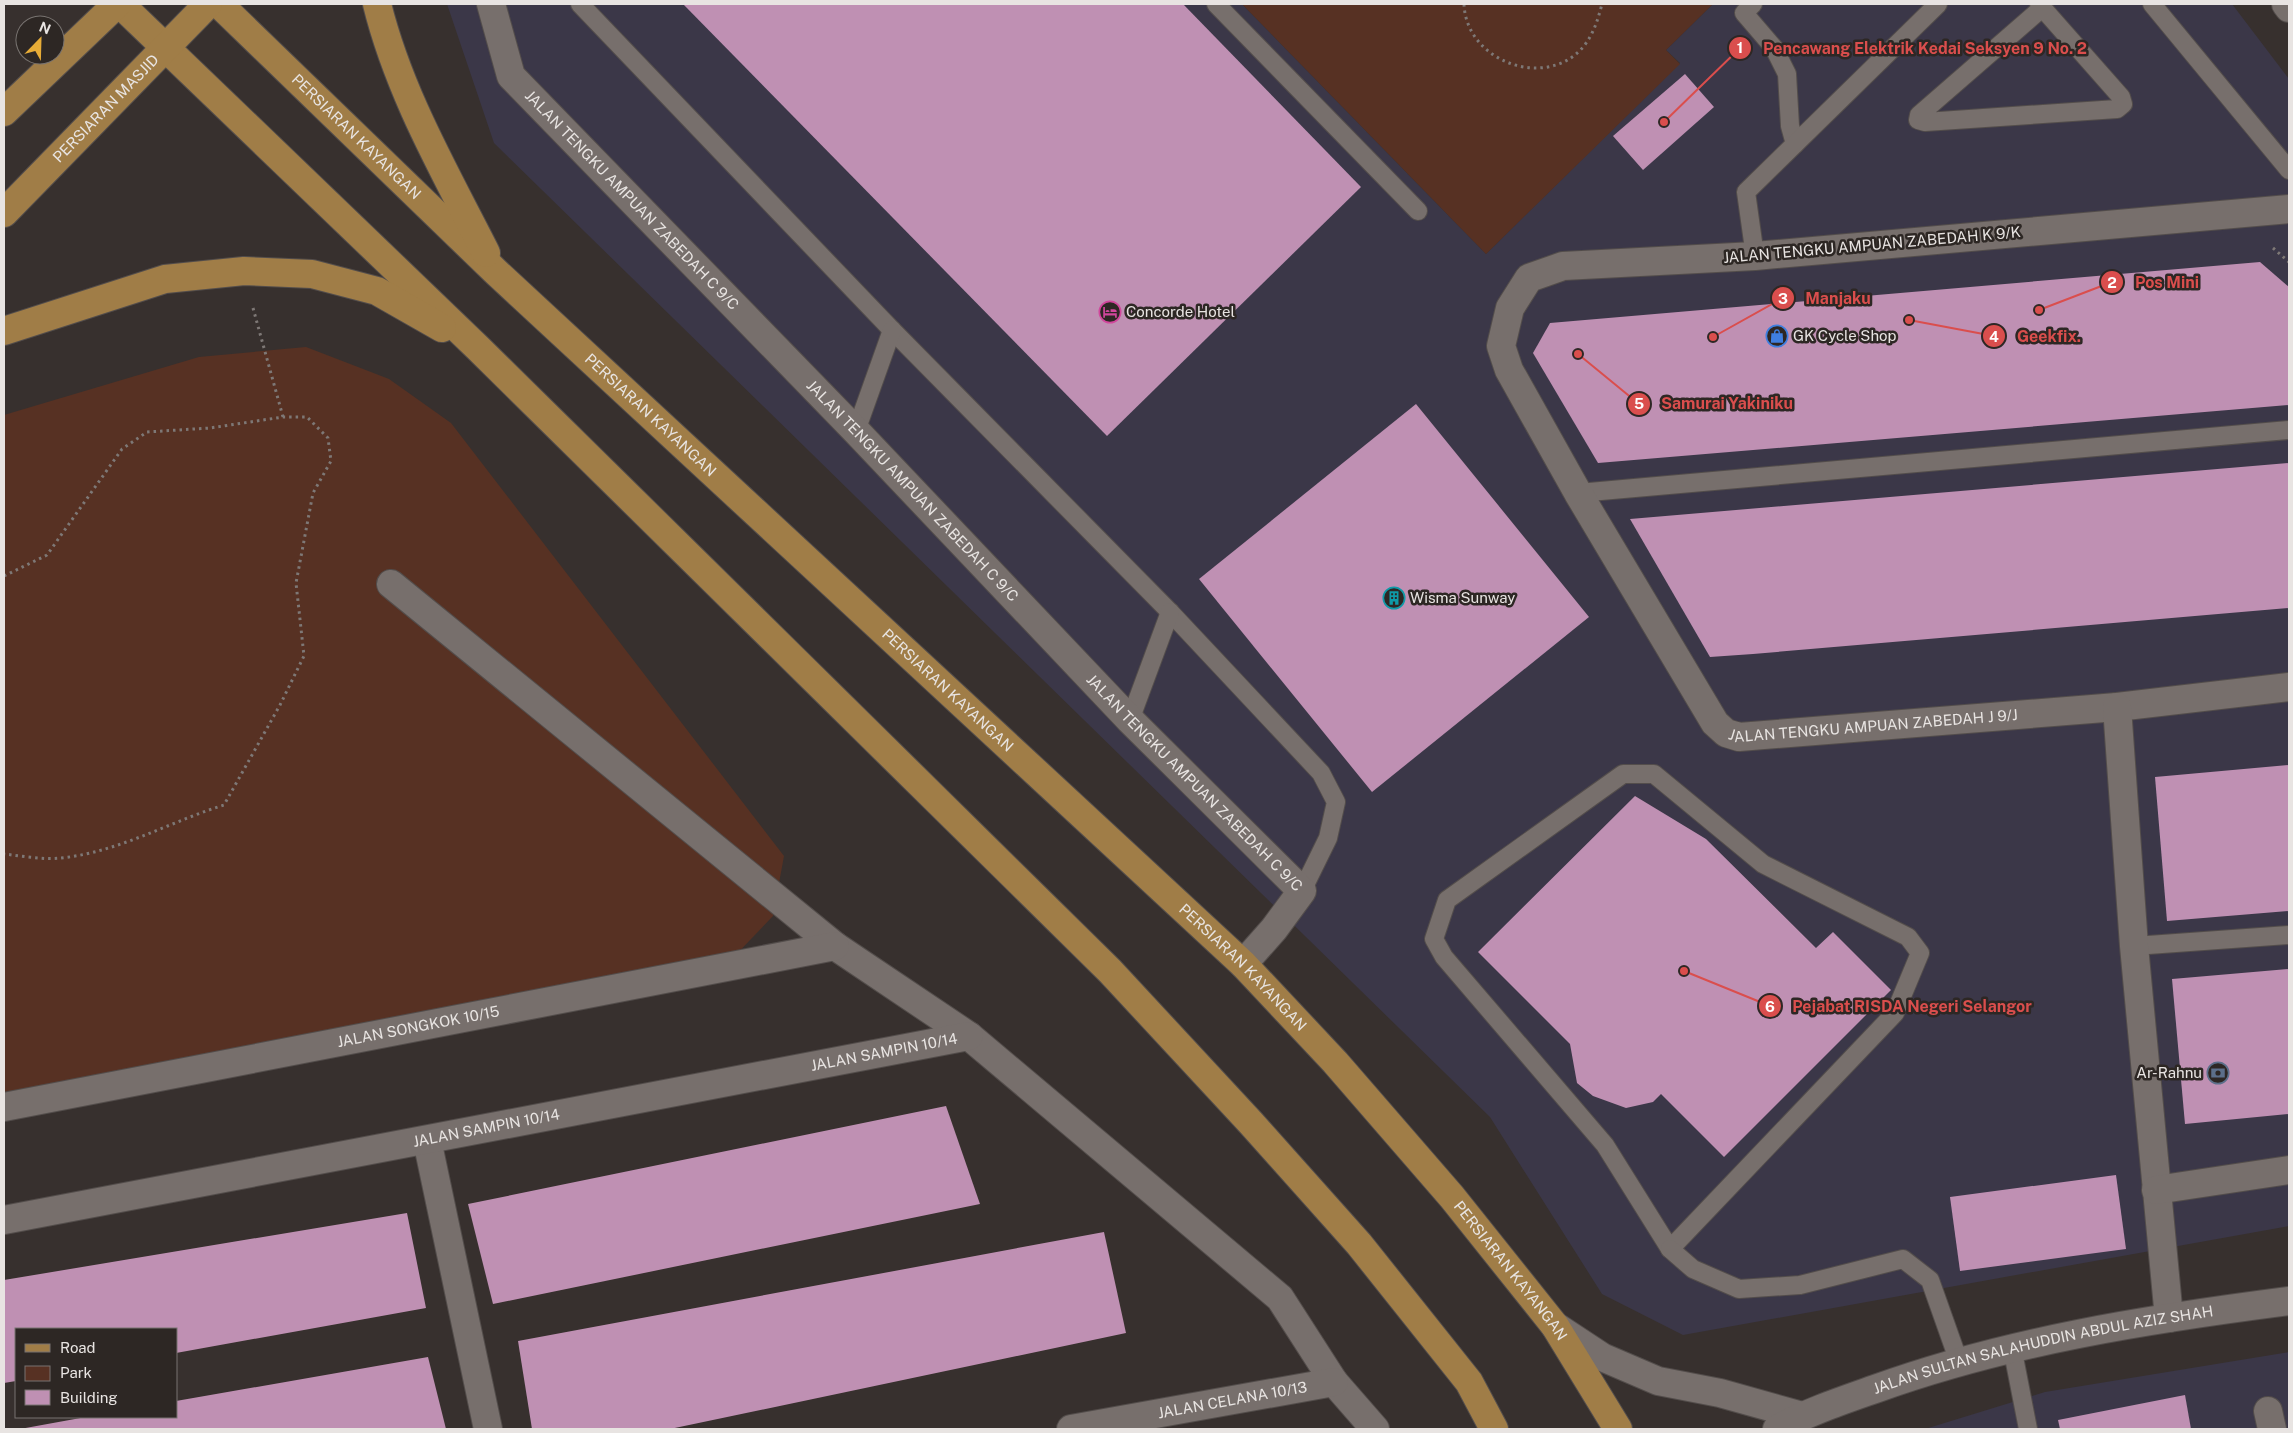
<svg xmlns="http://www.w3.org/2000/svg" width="2293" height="1433" font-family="'Public Sans',sans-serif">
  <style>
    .commercial { fill: #3b3748 }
    .green { fill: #573123 }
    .building { fill: #bf90b3 }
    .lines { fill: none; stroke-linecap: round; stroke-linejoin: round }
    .service-casing { stroke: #534d4b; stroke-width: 20 }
    .minor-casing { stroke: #534d4b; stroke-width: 30 }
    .tertiary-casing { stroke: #534d4b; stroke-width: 30 }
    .primary-casing { stroke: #534d4b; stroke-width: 30 }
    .path { stroke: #7e7876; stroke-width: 3; stroke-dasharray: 2.5 4; stroke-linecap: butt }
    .service { stroke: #776f6c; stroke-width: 18 }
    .minor { stroke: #776f6c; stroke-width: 28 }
    .tertiary { stroke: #776f6c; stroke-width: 28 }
    .primary { stroke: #a07d47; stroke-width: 28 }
    .labels { text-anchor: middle; stroke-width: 5; stroke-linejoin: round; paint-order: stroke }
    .street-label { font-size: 15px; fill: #e8e4e2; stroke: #2d2724 }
    .poi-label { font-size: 15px; fill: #e8e4e2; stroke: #2d2724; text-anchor: start }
    .leader { fill: none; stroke: #da4e4d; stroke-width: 2 }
    .callout-dot { fill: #da4e4d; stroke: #2d2724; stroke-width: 2 }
    .mark-label { font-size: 15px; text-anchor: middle; font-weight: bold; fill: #fff }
    .callout-label { font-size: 16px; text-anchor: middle; font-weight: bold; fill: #da4e4d; stroke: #2d2724; stroke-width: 5; stroke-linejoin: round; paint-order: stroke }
  </style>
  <rect width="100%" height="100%" fill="#37302e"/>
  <g class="commercial">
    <path d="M447,4H1242L1486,254L1680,63L1666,50L1713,4H2232L2289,79V1226L1683,1335L1602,1294L1490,1117L494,143Z"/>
    <path d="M2289,1352V1429H1925L2045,1392Z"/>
  </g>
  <g class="green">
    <path d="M1242,4H1713L1666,50L1680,64L1486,254Z"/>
    <path d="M306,347L389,379L451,423L784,856L773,916L729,962L4,1115V415L199,357Z"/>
  </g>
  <g class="building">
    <path d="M683,4H1183L1361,187L1107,436Z"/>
    <path d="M1685,74L1714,107L1643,170L1613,136Z"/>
    <path d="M2260,262L2289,287V405L1598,463L1533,353L1550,323Z"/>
    <path d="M1416,404L1589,617L1372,792L1199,579Z"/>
    <path d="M2289,463V608L1753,654L1710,657L1630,519Z"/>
    <path d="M2289,765V911L2167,921L2155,777Z"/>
    <path d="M1635,796L1706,839L1816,948L1833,932L1891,990L1724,1157L1661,1094L1653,1102L1626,1108L1593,1096L1577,1083L1570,1044L1478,952Z"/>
    <path d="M2289,969V1114L2185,1124L2172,979Z"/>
    <path d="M946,1106L980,1204L493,1304L468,1204Z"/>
    <path d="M2116,1175L2126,1249L1960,1271L1950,1197Z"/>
    <path d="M407,1213L426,1308L176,1353V1329H16V1381L4,1383V1280Z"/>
    <path d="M1104,1232L1126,1333L670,1429H532L518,1341Z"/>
    <path d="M428,1357L446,1429H20L86,1417H176V1401Z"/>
    <path d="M2185,1395L2191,1429H2060L2058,1420Z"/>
  </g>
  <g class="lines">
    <g class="service-casing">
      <g id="service">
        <path d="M580,4L892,330L1170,612L1321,773L1336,802L1328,838L1302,891"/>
        <path d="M1216,4L1418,211"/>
        <path d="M1753,4L1744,13L1774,48L1787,74L1790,126L1795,144"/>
        <path d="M2039,4L2121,97L2123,104L2117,109L1925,122L1918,120L1919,115L2042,8"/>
        <path d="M2152,4L2289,170"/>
        <path d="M1755,256L1746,192L1938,4"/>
        <path d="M856,431L892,330"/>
        <path d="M1578,493L2289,430"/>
        <path d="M1130,720L1170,612"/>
        <path d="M1623,774H1654L1763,864L1908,937L1920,953L1895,1013L1670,1249L1605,1145L1444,957L1434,939L1447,900Z"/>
        <path d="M2134,946L2289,935"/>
        <path d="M1670,1249L1693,1269L1739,1289L1800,1285L1903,1259L1930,1280L1959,1362"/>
        <path d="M2012,1347L2028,1429"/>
      </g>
    </g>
    <g class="minor-casing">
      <g id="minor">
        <path id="s1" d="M491,4L511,76L856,431L1130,720L1302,891L1274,929L1243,964"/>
        <path id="s2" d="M2289,209L1755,256L1563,266L1529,278L1510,308L1501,346L1509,370L1578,493L1715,723L1726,733L1739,737L2117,707L2289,687"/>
        <path d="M391,584L835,946L969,1036L1280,1298L1334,1382L1375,1429"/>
        <path d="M2117,707L2134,946L2169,1318"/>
        <path id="s3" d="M4,1107L835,946"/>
        <path d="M427,1140L488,1429"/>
        <path d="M2156,1190L2289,1170"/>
        <path id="s4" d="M4,1220L969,1036"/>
        <path d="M2268,1411L2272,1429"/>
        <path id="s5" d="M1071,1429L1334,1382"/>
      </g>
    </g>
    <g class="tertiary-casing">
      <g id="tertiary">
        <path d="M2286,4L2289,8"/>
        <path d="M1555,1326L1602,1357L1658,1381L1720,1393L1802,1416"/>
        <path id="s6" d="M1777,1429C1808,1412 1841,1401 1875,1389C2008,1341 2149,1319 2289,1301"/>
      </g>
    </g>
    <g class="primary-casing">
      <g id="primary">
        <path d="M120,4L478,348L1110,971L1251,1123L1359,1244L1469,1382L1494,1429"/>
        <path id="s7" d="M219,4L496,272L1243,964L1335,1062L1452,1197L1555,1326L1618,1429"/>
        <path d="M377,4C399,93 445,172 486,253"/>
        <path d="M4,112L117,4"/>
        <path id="s8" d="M4,213L208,4"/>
        <path d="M4,331L165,279L244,271L312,274L377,291L442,328"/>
      </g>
    </g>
    <g class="path">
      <path d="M1464,4C1466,62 1547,91 1584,46C1594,33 1598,19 1602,4"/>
      <path d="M2273,248L2289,262"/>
      <path d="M253,308L283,417"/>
      <path d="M4,576L47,555L122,449L147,432L210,428L283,417H307L328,438L331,461L313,493L296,583L304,656L280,705L224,805C169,822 119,852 61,858C43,860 22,856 4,854"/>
    </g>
    <use href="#service" class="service"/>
    <use href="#minor" class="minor"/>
    <use href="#tertiary" class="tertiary"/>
    <use href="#primary" class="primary"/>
  </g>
  <defs>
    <g id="hotel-ring" transform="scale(1.125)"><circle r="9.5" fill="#2d2724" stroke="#d1479c" stroke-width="1.5"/><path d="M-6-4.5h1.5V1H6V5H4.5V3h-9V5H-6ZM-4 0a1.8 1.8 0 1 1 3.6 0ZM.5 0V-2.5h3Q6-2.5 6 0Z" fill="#d1479c"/></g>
    <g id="shop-ring" transform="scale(1.125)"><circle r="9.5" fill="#2d2724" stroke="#3f7fe0" stroke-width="1.5"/><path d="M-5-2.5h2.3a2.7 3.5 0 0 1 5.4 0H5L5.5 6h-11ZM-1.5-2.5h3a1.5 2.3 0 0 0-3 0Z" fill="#3f7fe0"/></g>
    <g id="building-ring" transform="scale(1.125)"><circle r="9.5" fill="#2d2724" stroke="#0f9aa8" stroke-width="1.5"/><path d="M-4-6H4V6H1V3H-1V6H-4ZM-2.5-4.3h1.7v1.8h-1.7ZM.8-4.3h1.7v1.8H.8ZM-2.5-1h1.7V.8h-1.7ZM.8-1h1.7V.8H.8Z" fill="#0f9aa8"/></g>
    <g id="bank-ring" transform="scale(1.125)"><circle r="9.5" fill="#2d2724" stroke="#5c6f8a" stroke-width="1.5"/><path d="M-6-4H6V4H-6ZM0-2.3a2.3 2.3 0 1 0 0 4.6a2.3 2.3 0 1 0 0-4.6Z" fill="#5c6f8a"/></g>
  </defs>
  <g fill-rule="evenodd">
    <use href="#hotel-ring" x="1110" y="312"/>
    <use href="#shop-ring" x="1777" y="336"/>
    <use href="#building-ring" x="1394" y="598"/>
    <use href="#bank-ring" x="2218" y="1073"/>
  </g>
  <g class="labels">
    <g class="street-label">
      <text dy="5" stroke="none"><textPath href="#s8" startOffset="146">PERSIARAN MASJID</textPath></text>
      <text dy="5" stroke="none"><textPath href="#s7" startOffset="191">PERSIARAN KAYANGAN</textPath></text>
      <text dy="5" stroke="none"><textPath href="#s1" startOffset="248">JALAN TENGKU AMPUAN ZABEDAH C 9/C</textPath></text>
      <text transform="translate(1872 245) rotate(-5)" y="5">JALAN TENGKU AMPUAN ZABEDAH K 9/K</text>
      <text dy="5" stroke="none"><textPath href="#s7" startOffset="596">PERSIARAN KAYANGAN</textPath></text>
      <text dy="5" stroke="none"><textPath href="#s1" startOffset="652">JALAN TENGKU AMPUAN ZABEDAH C 9/C</textPath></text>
      <text dy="5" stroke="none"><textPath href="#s7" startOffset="1001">PERSIARAN KAYANGAN</textPath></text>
      <text dy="5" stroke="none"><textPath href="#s2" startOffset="1436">JALAN TENGKU AMPUAN ZABEDAH J 9/J</textPath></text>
      <text dy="5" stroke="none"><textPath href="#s1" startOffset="1058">JALAN TENGKU AMPUAN ZABEDAH C 9/C</textPath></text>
      <text dy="5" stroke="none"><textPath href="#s7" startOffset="1406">PERSIARAN KAYANGAN</textPath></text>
      <text dy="5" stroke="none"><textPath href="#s3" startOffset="422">JALAN SONGKOK 10/15</textPath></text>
      <text dy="5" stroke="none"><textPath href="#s4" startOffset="896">JALAN SAMPIN 10/14</textPath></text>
      <text dy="5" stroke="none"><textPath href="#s4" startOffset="491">JALAN SAMPIN 10/14</textPath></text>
      <text dy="5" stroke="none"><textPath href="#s7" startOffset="1811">PERSIARAN KAYANGAN</textPath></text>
      <text dy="5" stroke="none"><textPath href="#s6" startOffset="279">JALAN SULTAN SALAHUDDIN ABDUL AZIZ SHAH</textPath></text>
      <text dy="5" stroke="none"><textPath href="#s5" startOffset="164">JALAN CELANA 10/13</textPath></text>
    </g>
    <g class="poi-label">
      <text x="1126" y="317">Concorde Hotel</text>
      <text x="1793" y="341">GK Cycle Shop</text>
      <text x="1410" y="603">Wisma Sunway</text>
      <text x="2202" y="1078" text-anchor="end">Ar-Rahnu</text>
    </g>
  </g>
  <path class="leader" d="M1664 122L1740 48M2039 310L2112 282M1713 337L1783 298M1909 320L1994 336M1578 354L1639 404M1684 971L1770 1006"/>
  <g class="callout-dot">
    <circle cx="1664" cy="122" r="5"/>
    <circle cx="2039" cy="310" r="5"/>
    <circle cx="1713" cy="337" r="5"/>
    <circle cx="1909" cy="320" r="5"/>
    <circle cx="1578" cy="354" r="5"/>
    <circle cx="1684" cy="971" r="5"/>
    <circle cx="1740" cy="48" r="12"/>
    <circle cx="2112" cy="282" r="12"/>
    <circle cx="1783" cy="298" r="12"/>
    <circle cx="1994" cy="336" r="12"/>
    <circle cx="1639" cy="404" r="12"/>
    <circle cx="1770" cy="1006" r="12"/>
  </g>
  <g class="mark-label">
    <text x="1740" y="53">1</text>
    <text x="2112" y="288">2</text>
    <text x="1783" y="304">3</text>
    <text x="1994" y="342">4</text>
    <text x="1639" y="409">5</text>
    <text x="1770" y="1012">6</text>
  </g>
  <g class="callout-label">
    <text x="1925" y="54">Pencawang Elektrik Kedai Seksyen 9 No. 2</text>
    <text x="2167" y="288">Pos Mini</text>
    <text x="1838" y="304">Manjaku</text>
    <text x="2049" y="342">Geekfix.</text>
    <text x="1727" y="409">Samurai Yakiniku</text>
    <text x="1912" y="1012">Pejabat RISDA Negeri Selangor</text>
  </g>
  <rect width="2293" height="1433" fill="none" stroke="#e8e4e2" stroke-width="10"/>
  <rect x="15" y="1328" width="162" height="90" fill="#2d2724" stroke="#787370"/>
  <rect x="25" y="1344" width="25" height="8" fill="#a07d47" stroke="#787370"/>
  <text x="60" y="1353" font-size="15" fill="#e8e4e2">Road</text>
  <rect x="25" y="1366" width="25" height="15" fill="#573123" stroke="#787370"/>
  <text x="60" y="1378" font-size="15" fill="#e8e4e2">Park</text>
  <rect x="25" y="1390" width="25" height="15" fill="#bf90b3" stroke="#787370"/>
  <text x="60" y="1403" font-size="15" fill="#e8e4e2">Building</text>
  <g transform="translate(40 40) rotate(23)"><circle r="24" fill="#2d2724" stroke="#787370"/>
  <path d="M0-4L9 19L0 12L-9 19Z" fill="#e7ac37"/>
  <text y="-8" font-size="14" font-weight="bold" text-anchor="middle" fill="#e8e4e2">N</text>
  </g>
</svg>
